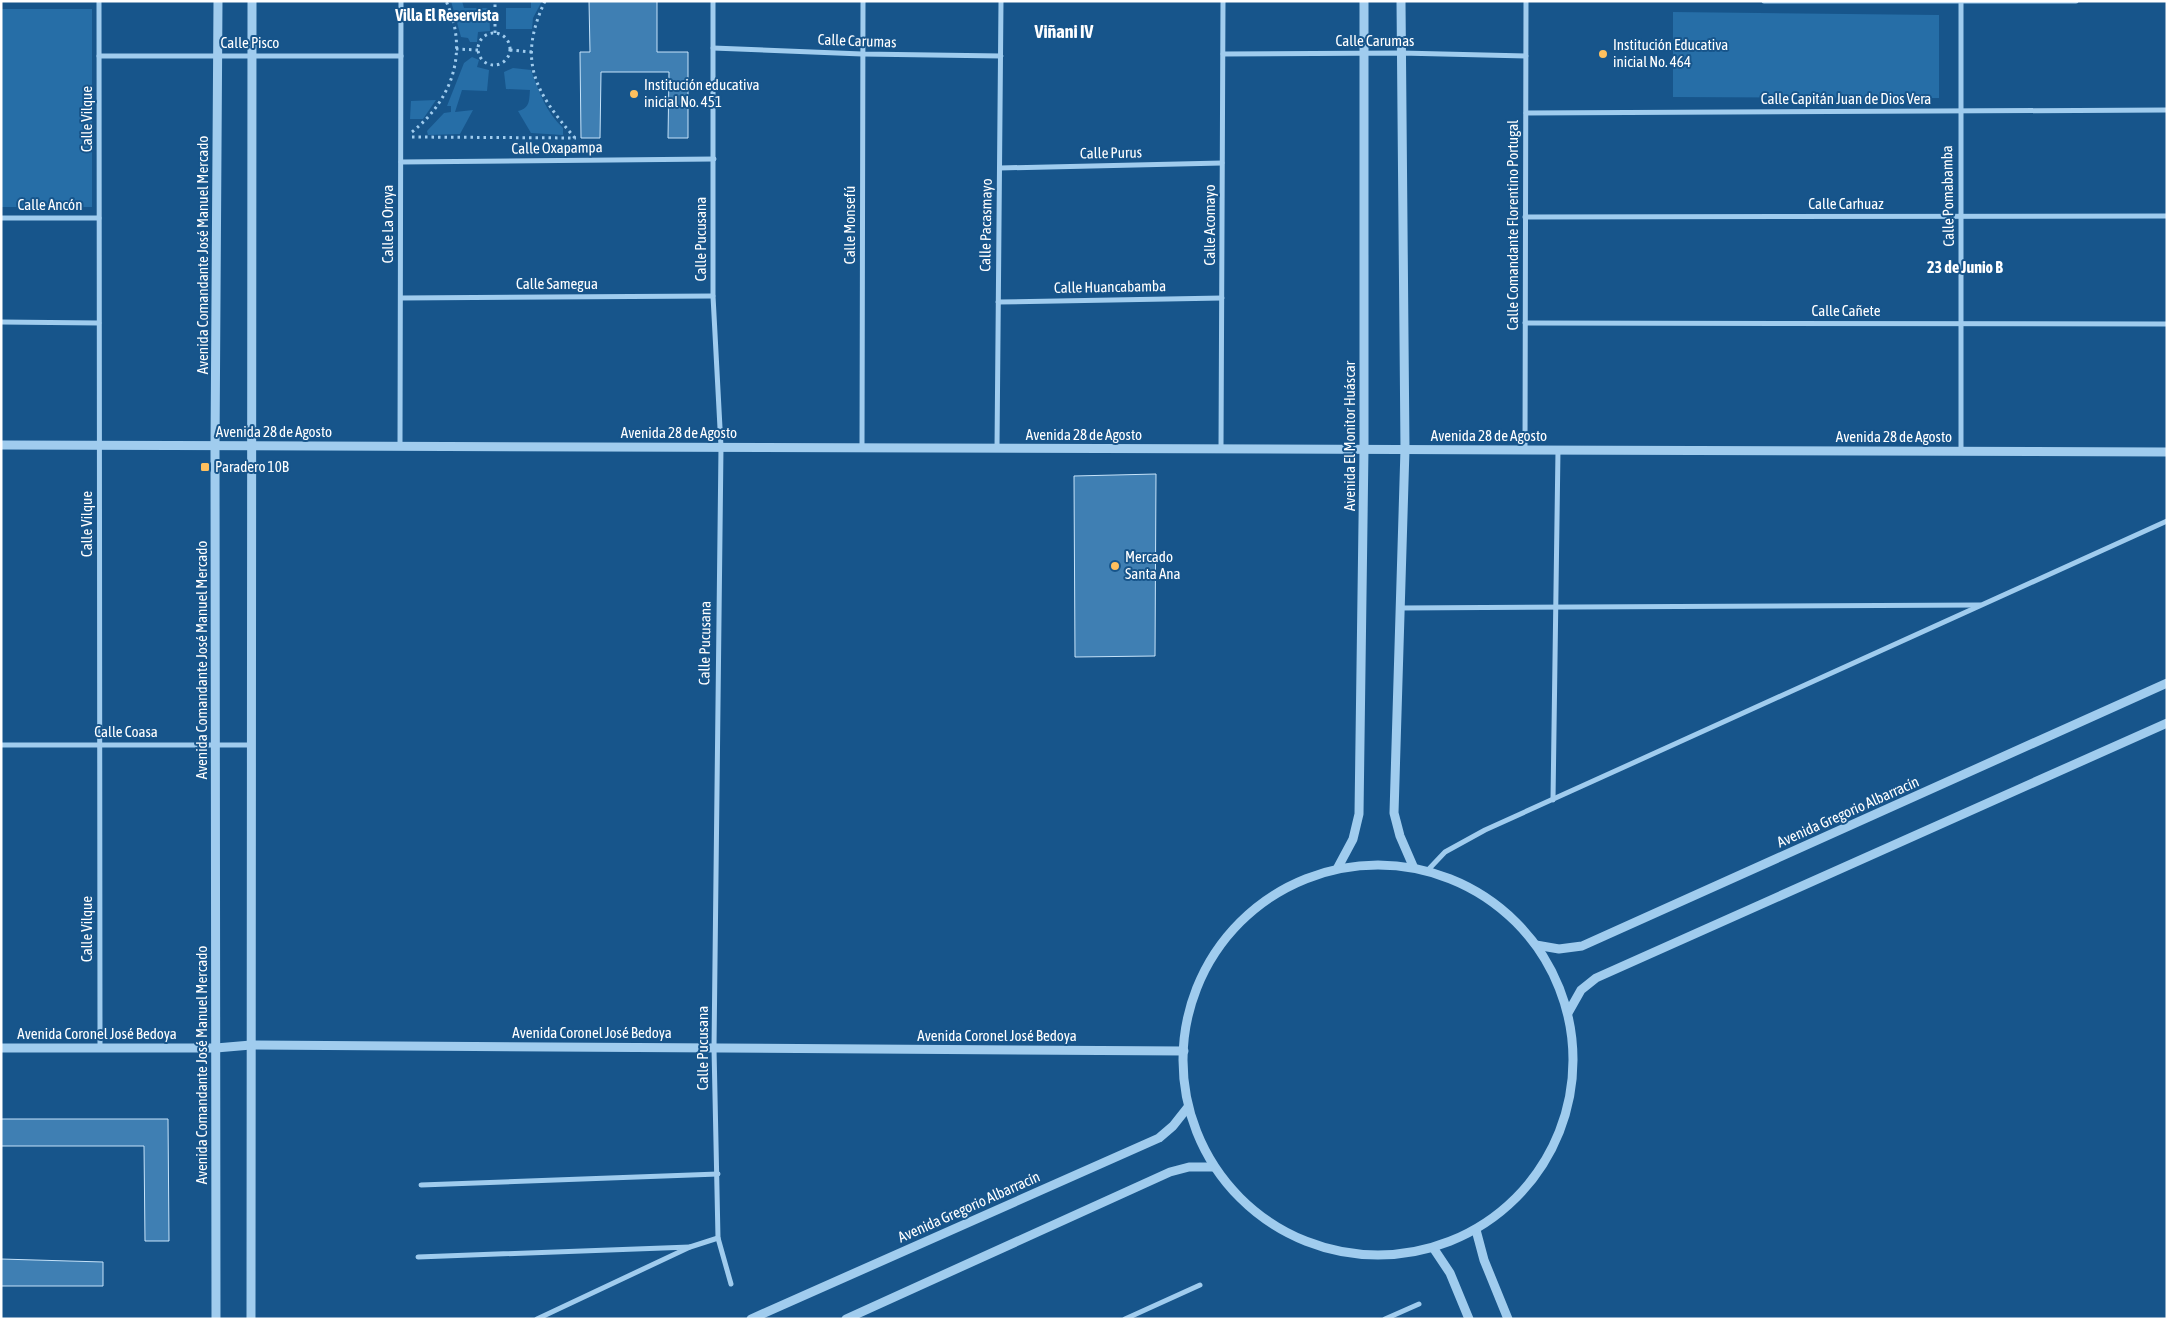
<svg xmlns="http://www.w3.org/2000/svg" width="2168" height="1320" font-family="'Asap Condensed',sans-serif">
  <style>
    .green { fill: #266ea7 }
    .building { fill: #3f7fb3; stroke: #c6e3fa }
    .lines { fill: none; stroke-linecap: round; stroke-linejoin: round }
    .path { stroke: #a0ccee; stroke-width: 3; stroke-dasharray: 2.5 4; stroke-linecap: butt }
    .minor { stroke: #a0ccee; stroke-width: 5 }
    .tertiary { stroke: #a0ccee; stroke-width: 9 }
    .poi-dot { fill: #ffc05e; stroke: #17558b; stroke-width: 2 }
    .labels { text-anchor: middle; stroke-width: 4; stroke-linejoin: round; paint-order: stroke }
    .street-label { font-size: 15px; fill: #fff; stroke: #17558b }
    .poi-label { font-size: 15px; fill: #fff; stroke: #17558b; text-anchor: start }
    .neighbourhood-label { font-size: 16px; font-weight: bold; fill: #fff; stroke: #17558b }
    .quarter-label { font-size: 18px; font-weight: bold; fill: #fff; stroke: #17558b }
  </style>
  <rect width="100%" height="100%" fill="#17558b"/>
  <g class="green">
    <path d="M451,1H462L464,8H489L490,31L478,32L477,42H470L468,38L461,37Z"/>
    <path d="M531,1H542L533,18L532,29H506V8H531Z"/>
    <rect x="1" y="9" width="91" height="198"/>
    <path d="M1673,12L1939,15V98L1673,97Z"/>
    <path d="M472,57L479,60L477,67L489,70L487,91L462,90L455,112L473,110L460,134L428,135L427,131L444,113L451,112V106H447L464,63Z"/>
    <path d="M513,68L531,70C539,92 546,112 563,128V135L531,133L518,111C530,108 529,101 530,90L506,89L504,72Z"/>
    <path d="M436,100L423,119H410L411,101Z"/>
  </g>
  <g class="building">
    <path d="M589,1H657V52H688V138H668L669,72H601L600,138H581L580,52H590Z"/>
    <path d="M1156,474L1155,656L1075,657L1074,476Z"/>
    <path d="M1,1119H168L169,1241H145L144,1146H1Z"/>
    <path d="M1,1259L103,1262V1286H1Z"/>
  </g>
  <g class="lines">
    <g class="path">
      <path d="M545,1C517,61 535,92 575,138"/>
      <path d="M495,33V1"/>
      <circle cx="494" cy="49" r="16"/>
      <path d="M456,49L478,50"/>
      <path d="M510,50L532,52"/>
      <path d="M412,132C453,99 469,51 446,1"/>
      <path d="M412,137L576,138"/>
    </g>
    <g class="minor">
      <path d="M99,1L100,1047"/>
      <path d="M713,1V296L721,447L714,1048L718,1238L731,1284"/>
      <path d="M1764,1H2076"/>
      <path d="M713,48L862,54L1001,56"/>
      <path d="M1223,54L1401,53L1526,56"/>
      <path d="M99,56H401"/>
      <path d="M1526,113L2167,110"/>
      <path d="M401,162L714,159"/>
      <path d="M1000,168L1222,163"/>
      <path d="M1525,217L2167,216"/>
      <path d="M1,218H99"/>
      <path d="M401,298L713,296"/>
      <path d="M998,302L1222,298"/>
      <path d="M1,322L99,323"/>
      <path d="M1525,323L2167,324"/>
      <path d="M400,446L401,1"/>
      <path d="M862,448L863,1"/>
      <path d="M997,448L1001,1"/>
      <path d="M1221,449L1223,1"/>
      <path d="M1525,450L1526,1"/>
      <path d="M1961,451V1"/>
      <path d="M1400,608L1980,605"/>
      <path d="M1,745H251"/>
      <path d="M1553,800L1558,450"/>
      <path d="M1427,871L1445,852L1485,830L2167,521"/>
      <path d="M421,1185L718,1174"/>
      <path d="M418,1257L690,1247"/>
      <path d="M537,1319L690,1247L718,1238"/>
      <path d="M1125,1319L1200,1285"/>
      <path d="M1385,1319L1419,1304"/>
    </g>
    <g class="tertiary">
      <path d="M1401,1L1405,449L1394,813L1400,836L1413,866"/>
      <path d="M1,445L2167,452"/>
      <circle cx="1378" cy="1060" r="195"/>
      <path d="M1338,867L1353,839L1359,814L1364,449V1"/>
      <path d="M1536,945L1559,949L1582,946L2167,683"/>
      <path d="M1568,1013L1581,990L1596,978L2167,723"/>
      <path d="M1,1048H216L251,1045L1184,1051"/>
      <path d="M1476,1230L1484,1260L1508,1319"/>
      <path d="M1434,1249L1450,1273L1469,1319"/>
      <path d="M216,1319L215,446L218,1"/>
      <path d="M251,1319L252,1"/>
      <path d="M751,1319L1159,1138L1173,1126L1188,1107"/>
      <path d="M846,1319L1170,1172L1189,1167H1214"/>
    </g>
  </g>
  <g class="poi-dot">
    <circle cx="1603" cy="54" r="5"/>
    <circle cx="634" cy="94" r="5"/>
    <rect x="200" y="462" width="10" height="10" rx="2.5"/>
    <circle cx="1115" cy="566" r="5"/>
  </g>
  <g class="labels">
    <g class="street-label">
      <text transform="translate(857 41) rotate(2)" y="5">Calle Carumas</text>
      <text x="1375" y="46">Calle Carumas</text>
      <text x="250" y="48">Calle Pisco</text>
      <text x="1846" y="104">Calle Capitán Juan de Dios Vera</text>
      <text transform="translate(87 119) rotate(-90)" y="5">Calle Vilque</text>
      <text transform="translate(557 148) rotate(-1)" y="5">Calle Oxapampa</text>
      <text transform="translate(1111 153) rotate(-1)" y="5">Calle Purus</text>
      <text transform="translate(1948 196) rotate(-91)" y="5">Calle Pomabamba</text>
      <text x="1846" y="209">Calle Carhuaz</text>
      <text x="50" y="210">Calle Ancón</text>
      <text transform="translate(388 224) rotate(-90)" y="5">Calle La Oroya</text>
      <text transform="translate(850 225) rotate(-90)" y="5">Calle Monsefú</text>
      <text transform="translate(986 225) rotate(-89)" y="5">Calle Pacasmayo</text>
      <text transform="translate(1210 225) rotate(-90)" y="5">Calle Acomayo</text>
      <text transform="translate(1513 225) rotate(-90)" y="5">Calle Comandante Florentino Portugal</text>
      <text transform="translate(701 239) rotate(-90)" y="5">Calle Pucusana</text>
      <text transform="translate(203 255) rotate(-90)" y="5">Avenida Comandante José Manuel Mercado</text>
      <text x="557" y="289">Calle Samegua</text>
      <text transform="translate(1110 287) rotate(-1)" y="5">Calle Huancabamba</text>
      <text x="1846" y="316">Calle Cañete</text>
      <text x="274" y="437">Avenida 28 de Agosto</text>
      <text x="679" y="438">Avenida 28 de Agosto</text>
      <text x="1084" y="440">Avenida 28 de Agosto</text>
      <text transform="translate(1350 436) rotate(-90)" y="5">Avenida El Monitor Huáscar</text>
      <text x="1489" y="441">Avenida 28 de Agosto</text>
      <text x="1894" y="442">Avenida 28 de Agosto</text>
      <text transform="translate(87 524) rotate(-90)" y="5">Calle Vilque</text>
      <text transform="translate(705 643) rotate(-89)" y="5">Calle Pucusana</text>
      <text transform="translate(202 660) rotate(-90)" y="5">Avenida Comandante José Manuel Mercado</text>
      <text x="126" y="737">Calle Coasa</text>
      <text transform="translate(1848 812) rotate(-24)" y="5">Avenida Gregorio Albarracín</text>
      <text transform="translate(87 929) rotate(-90)" y="5">Calle Vilque</text>
      <text x="592" y="1038">Avenida Coronel José Bedoya</text>
      <text x="97" y="1039">Avenida Coronel José Bedoya</text>
      <text x="997" y="1041">Avenida Coronel José Bedoya</text>
      <text transform="translate(703 1048) rotate(-90)" y="5">Calle Pucusana</text>
      <text transform="translate(202 1065) rotate(-90)" y="5">Avenida Comandante José Manuel Mercado</text>
      <text transform="translate(969 1207) rotate(-24)" y="5">Avenida Gregorio Albarracín</text>
    </g>
    <g class="poi-label">
      <text x="1613" y="50">Institución Educativa<tspan x="1613" dy="17">inicial No. 464</tspan></text>
      <text x="644" y="90">Institución educativa<tspan x="644" dy="17">inicial No. 451</tspan></text>
      <text x="215" y="472">Paradero 10B</text>
      <text x="1125" y="562">Mercado<tspan x="1125" dy="17">Santa Ana</tspan></text>
    </g>
    <g class="neighbourhood-label">
      <text x="447" y="21">Villa El Reservista</text>
      <text x="1965" y="273">23 de Junio B</text>
    </g>
    <g class="quarter-label">
      <text x="1064" y="38">Viñani IV</text>
    </g>
  </g>
  <rect width="2168" height="1320" fill="none" stroke="#ffffff" stroke-width="5"/>
</svg>
